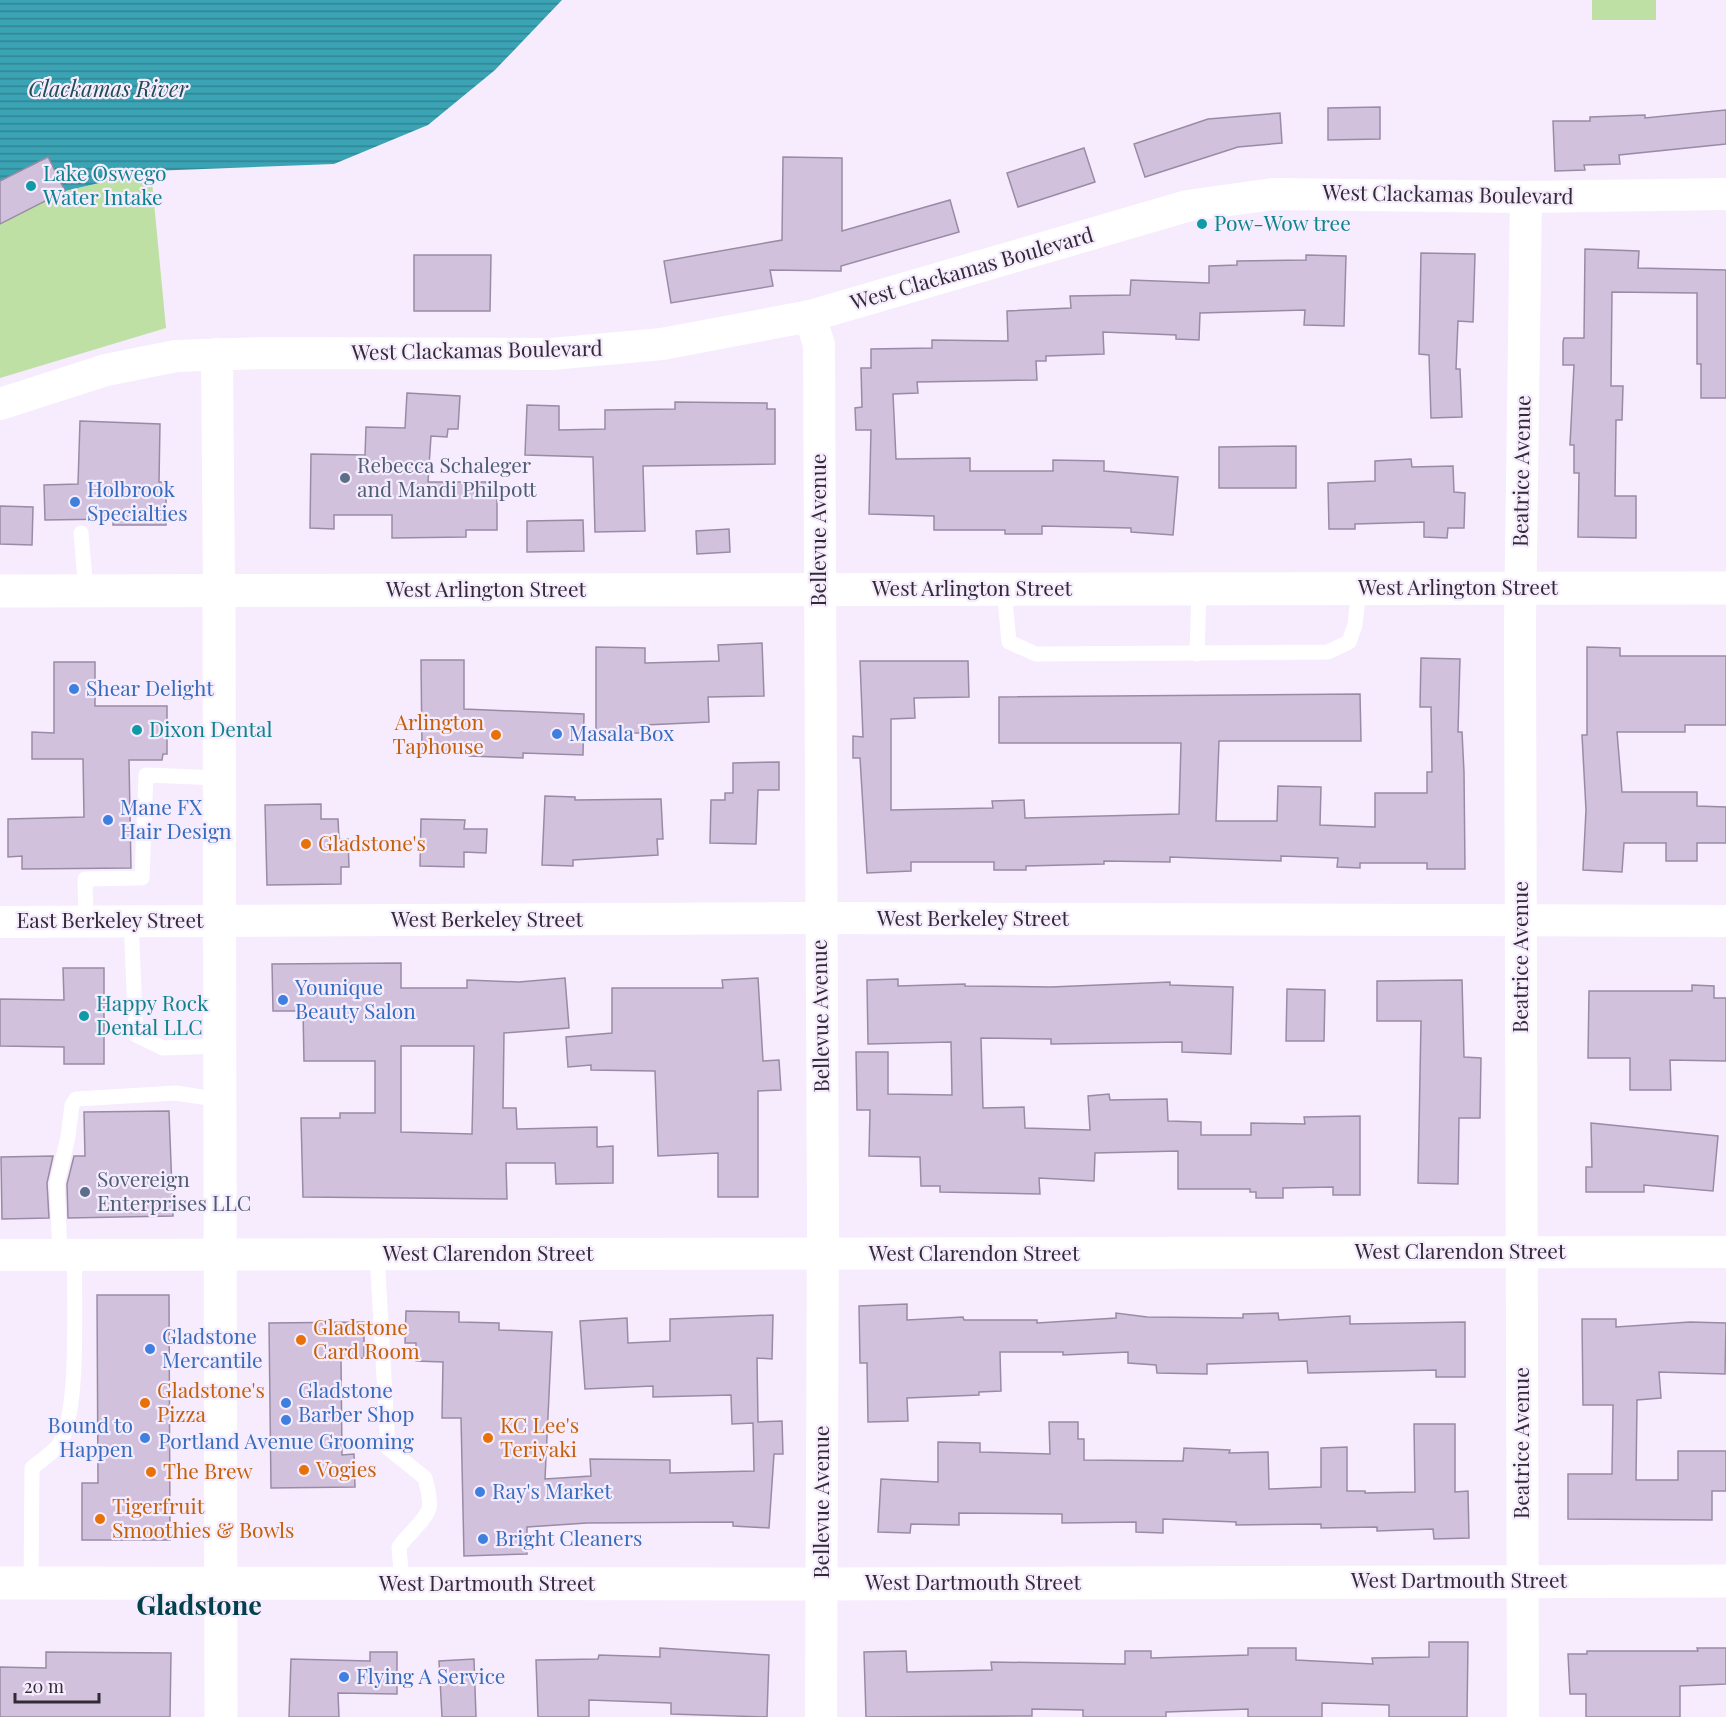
<svg xmlns="http://www.w3.org/2000/svg" width="1726" height="1717" font-family="'Playfair Display',serif">
  <style>
    .park { fill: #bee0a4 }
    .water { fill: url(#water-rules) }
    .building { fill: #d1c1dd; stroke: #9a8ba5; stroke-width: 1.5; fill-rule: evenodd }
    .lines { fill: none; stroke-linecap: round; stroke-linejoin: round }
    .lane { stroke: #fff; stroke-width: 15 }
    .street { stroke: #fff; stroke-width: 32 }
    .secondary { stroke: #fff; stroke-width: 33 }
    .culture-dot { fill: #0f9aa8; stroke: #f6ecfd; stroke-width: 2 }
    .service-dot { fill: #5c6f8a; stroke: #f6ecfd; stroke-width: 2 }
    .shop-dot { fill: #3f7fe0; stroke: #f6ecfd; stroke-width: 2 }
    .food-dot { fill: #e8710a; stroke: #f6ecfd; stroke-width: 2 }
    .labels { text-anchor: middle; stroke-width: 4.5; stroke-linejoin: round; paint-order: stroke }
    .culture-label { font-size: 21px; fill: #0d838f; stroke: #f6ecfd; text-anchor: start }
    .street-label { font-size: 21px; fill: #312b36; stroke: #f6ecfd }
    .service-label { font-size: 21px; fill: #4e5e75; stroke: #f6ecfd; text-anchor: start }
    .shop-label { font-size: 21px; fill: #366cbe; stroke: #f6ecfd; text-anchor: start }
    .food-label { font-size: 21px; fill: #c56008; stroke: #f6ecfd; text-anchor: start }
    .water-label { font-size: 22px; font-style: italic; fill: #204d55; stroke: #f6ecfd }
    .district-label { font-size: 27px; font-weight: bold; fill: #01414c; stroke: #f6ecfd }
  </style>
  <defs>
    <pattern id="water-rules" width="6" height="5" patternUnits="userSpaceOnUse" patternTransform="scale(1.5)"><rect width="6" height="5" fill="#3aa3b4"/><path d="M0 2.5h6" fill="none" stroke="#318593"/></pattern>
  </defs>
  <rect width="100%" height="100%" fill="#f6ecfd"/>
  <g class="park">
    <rect x="1592" y="0" width="64" height="20"/>
    <path d="M48,157L66,191L151,171L166,328L0,378V181Z"/>
  </g>
  <path class="water" d="M0,0H562L495,70L428,125L334,164L151,171L65,191L48,157L0,181Z"/>
  <g class="building">
    <path d="M1380,107V139L1328,140V108Z"/>
    <path d="M1726,110V144L1619,155L1620,164L1584,165L1585,170L1555,171L1553,121H1590V117L1645,115V118Z"/>
    <path d="M1280,113L1282,143L1238,147L1145,177L1134,144L1208,119Z"/>
    <path d="M1084,148L1095,182L1018,207L1007,173Z"/>
    <path d="M48,157L65,191L0,224V181Z"/>
    <path d="M783,157L842,158V231L950,200L959,232L841,266V271L770,270L773,286L671,303L664,261L782,240Z"/>
    <path d="M1585,249L1639,251L1638,268L1726,270V398H1701V364H1697V293L1612,292L1611,386H1623L1622,420H1616L1615,496H1636V538L1578,537L1579,473H1574V445H1570L1574,365H1563V342L1564,338H1584Z"/>
    <path d="M1421,253L1475,254L1473,322L1458,321L1456,369H1460L1462,417L1431,418L1429,355L1419,354Z"/>
    <path d="M414,255H491L490,311H414Z"/>
    <path d="M1306,255L1346,256L1344,326L1304,325L1305,310L1200,313L1199,340L1176,339V335L1103,332L1104,354L1046,356V361H1036L1037,380L917,382L918,393L893,394L896,459L970,458V471H1053V460L1104,461V471L1178,477L1173,535L1131,532V528L1042,526V534H1005V530H934V516L869,514L871,430H856L855,408L862,407L861,368H871V349L932,348V340L1008,341L1007,311L1071,308L1070,296L1130,295L1131,280L1209,283V266L1237,265V261L1306,260Z"/>
    <path d="M407,393L460,396L458,429H448L447,437L431,436L428,482H497V530H466V537L392,538V515H334V529L310,528L311,454L365,455L366,427L405,428Z"/>
    <path d="M675,402L767,403V409H775V464L643,466L645,531L595,532L593,457L525,455L527,405L559,406V430L605,429V410L675,409Z"/>
    <path d="M80,421L160,424L159,482H166V525H113V519L45,520L44,485L78,484Z"/>
    <path d="M1296,446V488H1219V447Z"/>
    <path d="M1411,459L1412,467L1453,466L1454,492L1465,493L1464,528H1448L1447,538L1424,537V522L1355,524V529H1329L1328,483L1375,481V461Z"/>
    <path d="M0,506L33,507L32,545L0,544Z"/>
    <path d="M583,520L584,551L527,552V521Z"/>
    <path d="M729,529L730,552L697,554L696,531Z"/>
    <path d="M762,643L764,696L708,697L709,722L645,725V733H596V647L645,648V663L719,661L718,645Z"/>
    <path d="M1587,647L1620,648V656H1726V725H1685V732H1617L1622,792H1697V806L1726,807V843H1697V861H1666V843H1624L1622,872L1583,870L1586,810L1582,735H1587Z"/>
    <path d="M1421,658L1460,659L1458,732H1462L1464,772L1465,869H1427V863H1360V868L1337,867L1338,858L1281,856V861L1170,857V862L1104,861V864L1026,866V870H994V862H911V871L867,873L860,758H853V736L863,737L860,661H968L969,697L914,698L915,718L891,719V810L993,808L992,801L1024,800L1025,818L1179,814L1181,743H999V697L1360,694L1361,741H1219L1216,821H1277L1278,786L1321,787L1320,825L1375,827V793H1427V772H1432L1431,707H1420Z"/>
    <path d="M421,660H464V709L584,714L583,755L523,753V758L469,756V750H422Z"/>
    <path d="M54,662H95V706H167V754H163L162,760H129L131,868L22,869V856L8,857V819L84,817L83,759H32V732L54,733Z"/>
    <path d="M779,762V790H758L756,844L710,843L711,800H725V793H733V763Z"/>
    <path d="M545,796L575,797V800L661,799L663,839H657L658,855L573,860V866L542,865Z"/>
    <path d="M321,804V819H338L339,839H348L349,867H341V884L267,885L265,805Z"/>
    <path d="M421,819L465,820L464,829H487L486,853L464,852V867L420,866Z"/>
    <path d="M401,963V988H467V980L519,982L565,978L569,1028L504,1033L503,1108H516L517,1129L597,1127V1147L613,1146V1183L556,1184L555,1163H506L507,1199L303,1197L301,1118H340V1113H375V1061H304L303,1011H273L272,964ZM401,1046H474L472,1134L401,1132Z"/>
    <path d="M63,968H104V1064H64V1047L0,1046V999L64,1000Z"/>
    <path d="M758,978L763,1061L779,1060L781,1090L758,1091V1197H718V1153L658,1156L655,1071L591,1070V1065L568,1067L566,1037L612,1033V988H723L722,980Z"/>
    <path d="M898,979V986L965,984V986L1051,987L1170,982V985L1233,987L1231,1054L1182,1052V1042L1051,1044V1039L981,1038L983,1108L1024,1107L1025,1128L1090,1130L1088,1096L1109,1094L1110,1100L1167,1099L1168,1121L1201,1122V1135H1251V1123L1305,1124L1304,1117L1360,1116V1195H1333V1187L1283,1188V1198H1256V1192H1250V1189H1178V1151L1095,1153L1094,1181L1039,1178L1040,1194L940,1192V1186H921L920,1157L869,1156L870,1110H857L856,1052H888V1094L952,1095L951,1042L868,1044L867,980Z"/>
    <path d="M1462,980L1464,1057L1481,1058L1480,1118H1459L1458,1184L1418,1183L1421,1021H1377V981Z"/>
    <path d="M1692,985L1714,986V998H1726V1061L1670,1060L1671,1090H1630V1058H1588L1589,991H1692Z"/>
    <path d="M1287,989L1325,990L1324,1041H1286Z"/>
    <path d="M169,1111L173,1216L68,1218L67,1184L74,1156H85L84,1112Z"/>
    <path d="M1591,1123L1718,1136L1713,1191L1644,1185V1192H1586V1167H1592Z"/>
    <path d="M53,1156L47,1183L49,1218L2,1219L1,1157Z"/>
    <path d="M97,1295H169L170,1540H82V1483H98Z"/>
    <path d="M907,1304V1320L963,1317L964,1320H1037V1323L1116,1318V1313L1147,1317L1243,1318V1314L1278,1313L1279,1320L1350,1316V1324L1465,1322V1377H1436V1370L1308,1373L1307,1361L1207,1364V1374L1157,1373L1156,1365L1128,1363V1352L1063,1355V1352H1000L1001,1391L979,1392V1395L907,1398L908,1421L868,1422L867,1363H860L859,1306Z"/>
    <path d="M406,1311L459,1312V1322L499,1323V1330L552,1332L545,1479L591,1476L590,1459L670,1460V1473L754,1471L753,1423L732,1424L731,1395L653,1397V1386L585,1389L580,1321L627,1318L628,1343L670,1341V1319L773,1315L772,1359L757,1358L758,1422L782,1421L783,1454H774L769,1528L733,1526V1522L587,1523L527,1527V1554L464,1556L461,1418H442L443,1362L416,1361V1343H405Z"/>
    <path d="M1582,1319H1616V1327L1690,1322L1726,1323L1725,1374L1659,1372L1661,1398L1637,1400L1636,1480H1678V1451H1726V1491H1712V1520L1568,1519V1474H1612L1613,1405H1583Z"/>
    <path d="M364,1322V1358L341,1359L342,1455L354,1454L355,1487L271,1488L269,1323Z"/>
    <path d="M1049,1422H1078V1439H1084V1460L1183,1461L1184,1448L1230,1450L1229,1453L1268,1452L1269,1489L1321,1487V1448L1347,1447V1491H1365V1493L1415,1492L1414,1424H1455V1492L1468,1491L1469,1538L1434,1539L1433,1529L1377,1531V1527L1321,1528V1524L1236,1525V1522L1163,1519V1533L1136,1532V1522L1062,1523V1514L959,1513V1525L911,1524L910,1533L878,1532L881,1479L938,1482V1442L980,1443V1452L1050,1454Z"/>
    <path d="M1429,1642H1468L1467,1717H1389V1705L1322,1703V1717H1248V1709L1166,1712V1717H1083V1710L1032,1709V1716L866,1717L864,1652L906,1651L907,1672L992,1670L991,1662L1125,1664V1651H1151V1658L1248,1655V1648H1296V1660L1373,1664L1372,1658L1429,1657Z"/>
    <path d="M660,1648L769,1655L767,1717L671,1714V1703L589,1700V1717H538L536,1660L598,1659L599,1655L660,1657Z"/>
    <path d="M1697,1648H1726V1684L1680,1686V1717H1586V1694H1570L1568,1654H1587V1651H1698Z"/>
    <path d="M46,1652L171,1653L170,1717H0V1667L46,1668Z"/>
    <path d="M370,1652H397V1694L338,1693L339,1717H289L291,1659L370,1661Z"/>
    <path d="M474,1659L476,1717H442L439,1661Z"/>
  </g>
  <g class="lines">
    <g class="lane">
      <path d="M81,533L86,591"/>
      <path d="M1004,589L1009,642L1036,654L1328,652L1349,642L1355,625L1359,588"/>
      <path d="M1197,654L1199,589"/>
      <path d="M86,921L85,879L142,878L146,775L220,778"/>
      <path d="M131,921L136,1035L163,1048L221,1046"/>
      <path d="M377,1254L388,1448L425,1478C427,1486 431,1499 429,1508C427,1519 406,1536 399,1547L402,1584"/>
      <path d="M60,1255L57,1183L68,1137L72,1105L76,1099L176,1093L221,1100"/>
      <path d="M31,1583L32,1468C41,1460 58,1450 62,1439C80,1399 73,1302 75,1255"/>
    </g>
    <g class="street">
      <path d="M810,316L819,345L823,1226L821,1717"/>
      <path d="M217,354L219,590"/>
      <path d="M0,404L106,370L176,356L264,353L551,354L662,344L810,316L1187,206L1273,194L1526,197L1726,194"/>
      <path d="M0,922L820,918L1726,921"/>
      <path d="M0,1255L1726,1252"/>
      <path d="M1523,1717L1520,625L1526,197"/>
    </g>
    <g class="secondary">
      <path d="M219,590L221,1717"/>
      <path d="M0,591L1726,588"/>
      <path d="M0,1583L821,1584L1726,1581"/>
    </g>
  </g>
  <g class="culture-dot">
    <circle cx="31" cy="186" r="6"/>
    <circle cx="1202" cy="224" r="6"/>
    <circle cx="137" cy="730" r="6"/>
    <circle cx="84" cy="1016" r="6"/>
  </g>
  <g class="service-dot">
    <circle cx="345" cy="478" r="6"/>
    <circle cx="85" cy="1192" r="6"/>
  </g>
  <g class="shop-dot">
    <circle cx="75" cy="502" r="6"/>
    <circle cx="74" cy="689" r="6"/>
    <circle cx="557" cy="734" r="6"/>
    <circle cx="108" cy="820" r="6"/>
    <circle cx="283" cy="1000" r="6"/>
    <circle cx="150" cy="1349" r="6"/>
    <circle cx="286" cy="1403" r="6"/>
    <circle cx="286" cy="1420" r="6"/>
    <circle cx="145" cy="1438" r="6"/>
    <circle cx="480" cy="1492" r="6"/>
    <circle cx="483" cy="1539" r="6"/>
    <circle cx="344" cy="1677" r="6"/>
  </g>
  <g class="food-dot">
    <circle cx="496" cy="735" r="6"/>
    <circle cx="306" cy="844" r="6"/>
    <circle cx="301" cy="1340" r="6"/>
    <circle cx="145" cy="1403" r="6"/>
    <circle cx="488" cy="1438" r="6"/>
    <circle cx="304" cy="1470" r="6"/>
    <circle cx="151" cy="1472" r="6"/>
    <circle cx="100" cy="1519" r="6"/>
  </g>
  <g class="labels">
    <g class="culture-label">
      <text x="43" y="181">Lake Oswego<tspan x="43" dy="24">Water Intake</tspan></text>
      <text x="1214" y="231">Pow-Wow tree</text>
      <text x="149" y="737">Dixon Dental</text>
      <text x="96" y="1011">Happy Rock<tspan x="96" dy="24">Dental LLC</tspan></text>
    </g>
    <g class="street-label">
      <text transform="translate(1448 195) rotate(1)" y="7">West Clackamas Boulevard</text>
      <text transform="translate(972 269) rotate(-16)" y="7">West Clackamas Boulevard</text>
      <text transform="translate(477 351) rotate(-1)" y="7">West Clackamas Boulevard</text>
      <text transform="translate(1522 471) rotate(-89)" y="7">Beatrice Avenue</text>
      <text transform="translate(819 530) rotate(-90)" y="7">Bellevue Avenue</text>
      <text x="1458" y="595">West Arlington Street</text>
      <text x="972" y="596">West Arlington Street</text>
      <text x="486" y="597">West Arlington Street</text>
      <text x="973" y="926">West Berkeley Street</text>
      <text x="487" y="927">West Berkeley Street</text>
      <text x="110" y="928">East Berkeley Street</text>
      <text transform="translate(1521 957) rotate(-90)" y="7">Beatrice Avenue</text>
      <text transform="translate(821 1016) rotate(-91)" y="7">Bellevue Avenue</text>
      <text x="1460" y="1259">West Clarendon Street</text>
      <text x="488" y="1261">West Clarendon Street</text>
      <text x="974" y="1261">West Clarendon Street</text>
      <text transform="translate(1522 1443) rotate(-90)" y="7">Beatrice Avenue</text>
      <text transform="translate(822 1502) rotate(-90)" y="7">Bellevue Avenue</text>
      <text x="1459" y="1588">West Dartmouth Street</text>
      <text x="973" y="1590">West Dartmouth Street</text>
      <text x="487" y="1591">West Dartmouth Street</text>
    </g>
    <g class="service-label">
      <text x="357" y="473">Rebecca Schaleger<tspan x="357" dy="24">and Mandi Philpott</tspan></text>
      <text x="97" y="1187">Sovereign<tspan x="97" dy="24">Enterprises LLC</tspan></text>
    </g>
    <g class="shop-label">
      <text x="87" y="497">Holbrook<tspan x="87" dy="24">Specialties</tspan></text>
      <text x="86" y="696">Shear Delight</text>
      <text x="569" y="741">Masala Box</text>
      <text x="120" y="815">Mane FX<tspan x="120" dy="24">Hair Design</tspan></text>
      <text x="295" y="995">Younique<tspan x="295" dy="24">Beauty Salon</tspan></text>
      <text x="162" y="1344">Gladstone<tspan x="162" dy="24">Mercantile</tspan></text>
      <text x="298" y="1398">Gladstone<tspan x="298" dy="24">Barber Shop</tspan></text>
      <text x="133" y="1433" text-anchor="end">Bound to<tspan x="133" dy="24">Happen</tspan></text>
      <text x="286" y="1449" text-anchor="middle">Portland Avenue Grooming</text>
      <text x="492" y="1499">Ray's Market</text>
      <text x="495" y="1546">Bright Cleaners</text>
      <text x="356" y="1684">Flying A Service</text>
    </g>
    <g class="food-label">
      <text x="484" y="730" text-anchor="end">Arlington<tspan x="484" dy="24">Taphouse</tspan></text>
      <text x="318" y="851">Gladstone's</text>
      <text x="313" y="1335">Gladstone<tspan x="313" dy="24">Card Room</tspan></text>
      <text x="157" y="1398">Gladstone's<tspan x="157" dy="24">Pizza</tspan></text>
      <text x="500" y="1433">KC Lee's<tspan x="500" dy="24">Teriyaki</tspan></text>
      <text x="316" y="1477">Vogies</text>
      <text x="163" y="1479">The Brew</text>
      <text x="112" y="1514">Tigerfruit<tspan x="112" dy="24">Smoothies &amp; Bowls</tspan></text>
    </g>
    <g class="water-label">
      <text x="108" y="97">Clackamas River</text>
    </g>
    <g class="district-label">
      <text x="199" y="1615">Gladstone</text>
    </g>
  </g>
  <path d="M15 1693v9h84v-9" fill="none" stroke="#312b36" stroke-width="3"/>
  <text x="24" y="1693" font-size="18" fill="#312b36" stroke="#f6ecfd" stroke-width="4.5" paint-order="stroke">20 m</text>
</svg>
